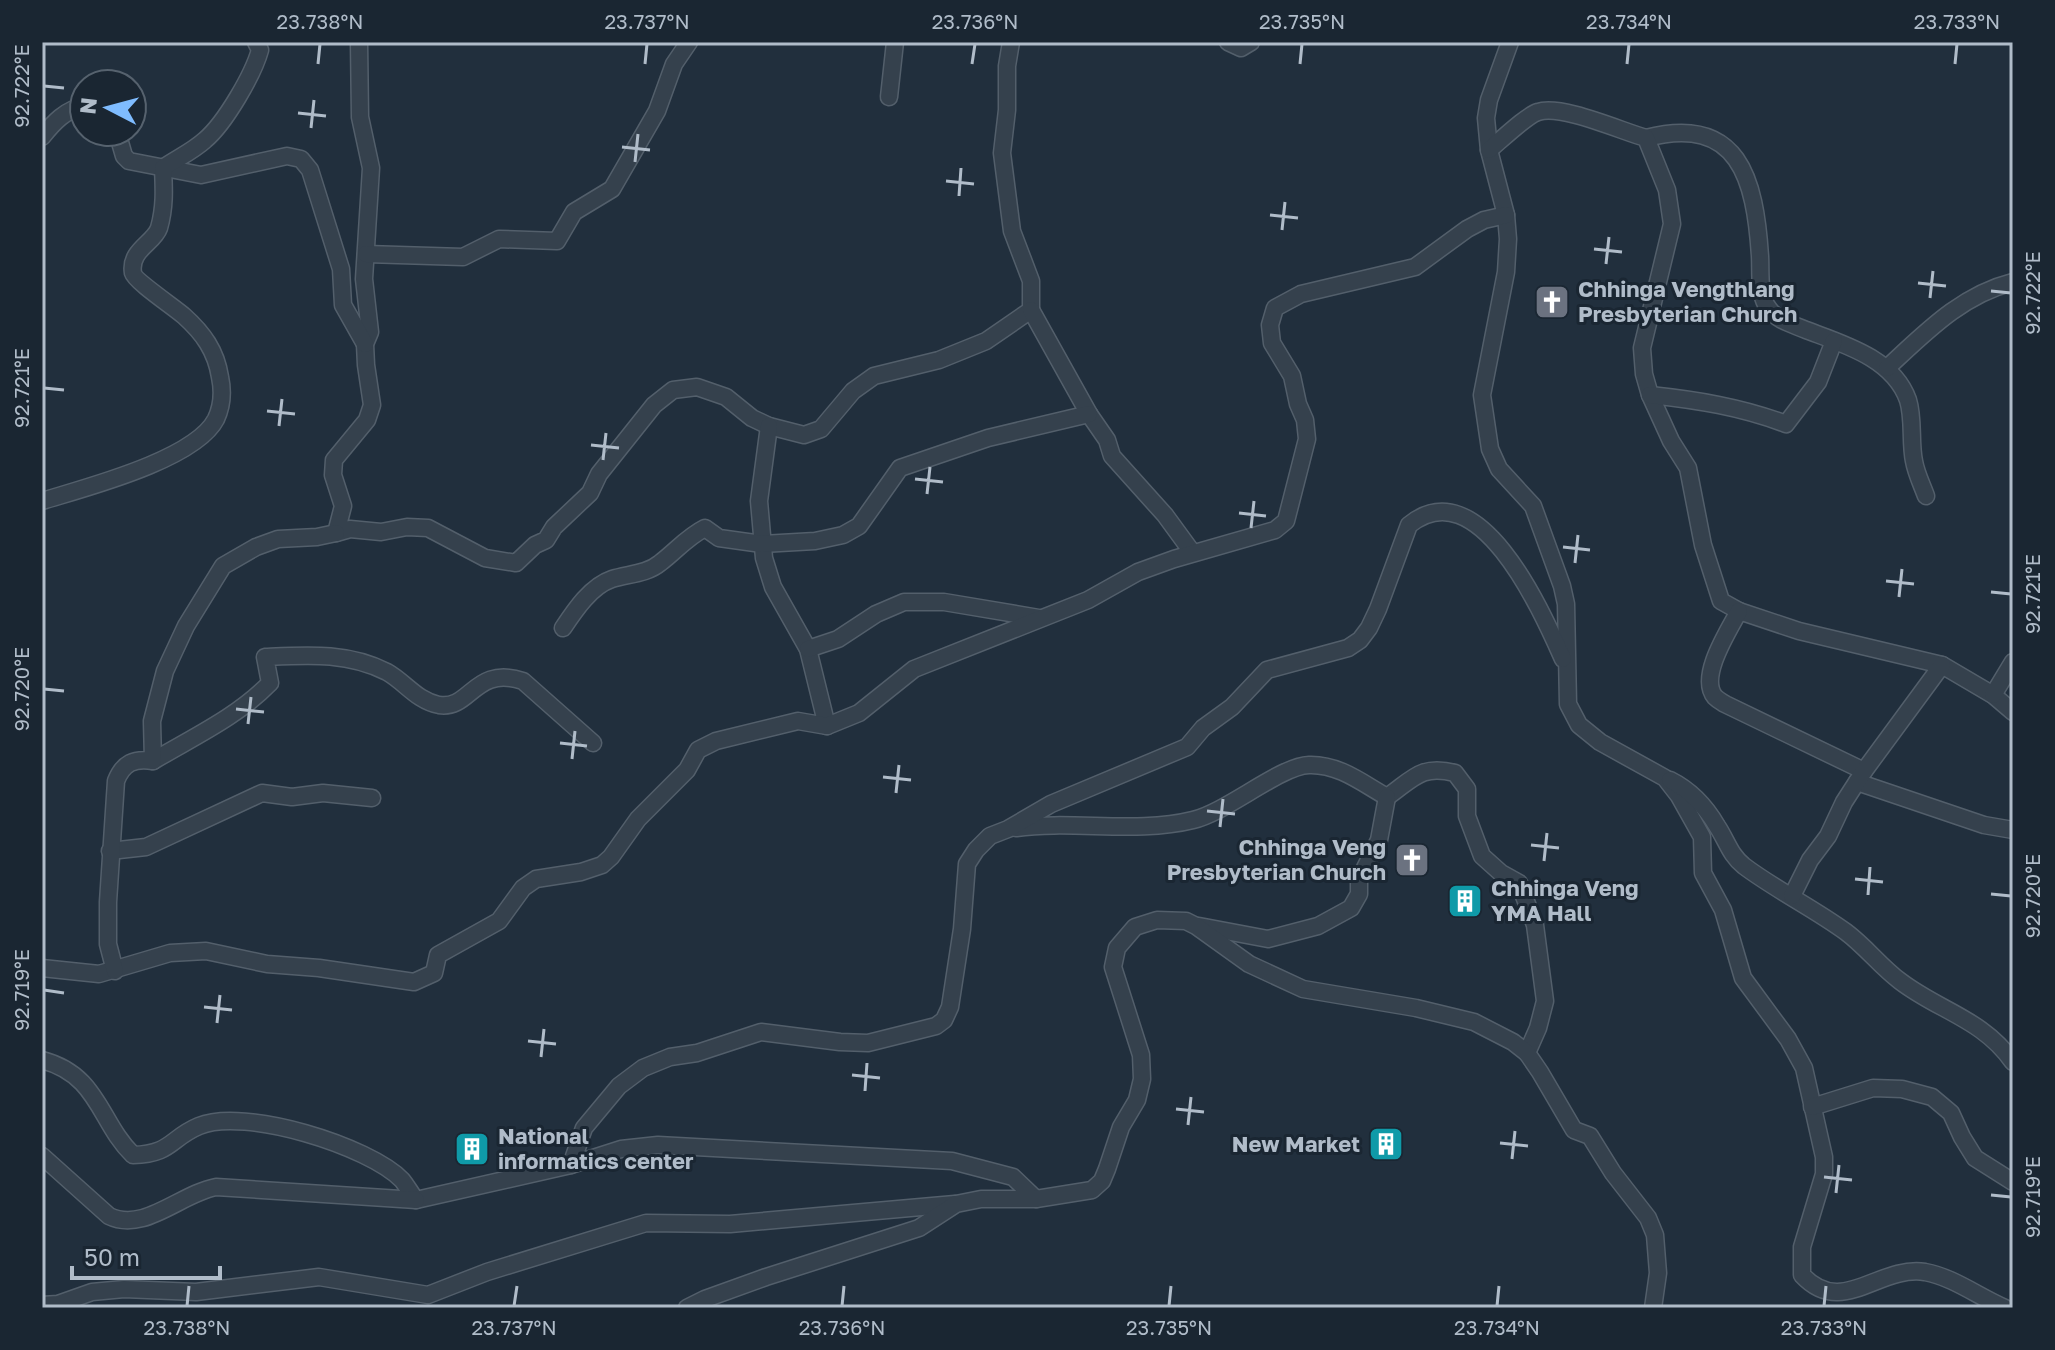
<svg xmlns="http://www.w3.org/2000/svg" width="2055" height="1350" font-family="'Golos Text',sans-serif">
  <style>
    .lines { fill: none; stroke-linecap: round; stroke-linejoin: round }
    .minor-casing { stroke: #535f6b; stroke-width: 19 }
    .minor { stroke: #35414d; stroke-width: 16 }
    .ticks { fill: none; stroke: #b0bcc9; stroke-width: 3 }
    .labels { text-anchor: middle; stroke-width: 6; stroke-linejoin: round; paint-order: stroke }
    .poi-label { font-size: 22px; font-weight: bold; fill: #b0bcc9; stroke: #1a2632; text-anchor: start }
    .neatline { fill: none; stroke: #b0bcc9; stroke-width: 3 }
    .ticks-label { font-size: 20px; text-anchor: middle; fill: #b0bcc9 }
  </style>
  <rect width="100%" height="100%" fill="#212f3d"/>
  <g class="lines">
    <g class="minor-casing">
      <g id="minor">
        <path d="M359,42L360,117L371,168L364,279L370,332L365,344L366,365L372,405L367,420L334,460L333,475L343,506L336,533L350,529L381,532L407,527L428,528L485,558L516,563L535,545L546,540L554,527L590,493L599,474L654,405L673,390L697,387L726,397L752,418L769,426L804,435L821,429L853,391L874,376L939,360L986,341L1031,310V281L1012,231L1002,153L1007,110V66L1011,42"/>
        <path d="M1228,42L1241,48L1251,42"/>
        <path d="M1510,42L1489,100L1486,118L1489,150L1506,215L1508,239L1506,272L1482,395L1490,449L1499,469L1533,506L1562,586L1566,604L1568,704L1579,725L1600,742L1665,778L1679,796L1702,837L1703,873L1723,910L1743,978L1788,1039L1804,1068L1824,1157V1174L1802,1247V1275C1842,1318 1878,1265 1925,1272C1953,1277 1979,1297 2005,1308"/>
        <path d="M889,97L895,42"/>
        <path d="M117,132L124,156L129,161L201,175L287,156L301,159L310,170L341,269L343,305L365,344"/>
        <path d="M42,137C53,123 66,109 84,106"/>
        <path d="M1646,138C1739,114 1755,179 1760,256C1761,272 1758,296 1769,309C1778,321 1792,324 1806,330C1843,344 1893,358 1908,400C1914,419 1910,442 1914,461C1916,473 1922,485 1926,496"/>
        <path d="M1489,150C1499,142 1527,115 1538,112C1561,104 1621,131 1646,138L1667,190L1672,224L1642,348L1644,374L1650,395L1671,441L1688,468L1703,545L1721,601L1739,611L1799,631L1942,665L1993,695L2013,712"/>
        <path d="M366,254L463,257L499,239L557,241L574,212L612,189L657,111L674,64L689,42"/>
        <path d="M1031,310L1089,414L1107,440L1112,456L1165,515L1192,552"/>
        <path d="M1887,368C1925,333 1961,295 2013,282"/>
        <path d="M1650,395C1697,400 1741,407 1786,424L1818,382L1834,341"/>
        <path d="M769,426L759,501L764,558L773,587L808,649L827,726"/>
        <path d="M42,501C84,488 195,460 216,419C222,406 223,391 220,377C216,351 203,333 184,316C175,308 135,281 133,273C129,250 154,243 159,228C165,207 164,189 163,168C176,159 193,151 205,140C225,123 253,75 260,50L256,42"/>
        <path d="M1739,611C1729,630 1698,677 1715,697C1718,700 1722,702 1725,704L1864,771"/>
        <path d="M563,628C575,610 591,586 612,579C628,574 647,574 660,563C676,551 687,537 705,528L719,538L762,544L815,541L843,535L859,526L900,468L988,438L1089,414"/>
        <path d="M808,649L838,639L876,614L904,602H944L1039,618"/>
        <path d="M1993,695L2013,662"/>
        <path d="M153,761C193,737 237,717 270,683L265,657C308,655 348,652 387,672C405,682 417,701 439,705C471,710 474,665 523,681L593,743"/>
        <path d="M1670,780C1690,790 1706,807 1717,826C1727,841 1730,855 1744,866C1776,890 1813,908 1846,932C1866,947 1881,967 1900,981C1939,1011 1983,1019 2013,1062"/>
        <path d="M1857,782L1984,825L2013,830"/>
        <path d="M1016,828C1073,820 1137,834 1193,820C1227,812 1280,766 1309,765C1339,764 1362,783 1387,797C1413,779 1421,764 1455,773L1467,789V816L1482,856L1501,873L1519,883L1535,925L1545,1001L1538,1028L1527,1053"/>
        <path d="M110,851L146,847L262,793L292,797L323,793L372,798"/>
        <path d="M1792,896L1810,860L1828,836L1844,802L1864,771L1942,665"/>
        <path d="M1199,926L1268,939L1318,926L1351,908L1359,894V880L1379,840L1387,797"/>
        <path d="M42,968L99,974L170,953L206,951L267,964L319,968L414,982L434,973L438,955L499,921L523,888L536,879L581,872L602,865L611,857L638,819L687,770L698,750L716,741L798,721L827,726L859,713L914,669L1088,600L1138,572L1174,559L1275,530L1286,521L1307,439L1305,420L1298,404L1292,376L1272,343L1270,325L1275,308L1301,294L1415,267L1467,229L1484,220L1506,215"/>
        <path d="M115,971L108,944V902L116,781C123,763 134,758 153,761L152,721L165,671L186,626L223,566L256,547L278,539L317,537L336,533"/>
        <path d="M42,1060C99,1075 99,1122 133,1155C172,1154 170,1138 199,1126C244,1107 369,1146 402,1180C407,1186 411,1194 416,1200L571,1165L621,1149L658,1145L952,1161L1013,1177L1036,1199"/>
        <path d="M1812,1107L1873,1088L1902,1089L1932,1097L1951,1113L1962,1137L1975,1158L2013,1182"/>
        <path d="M42,1156L109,1216C144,1233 180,1194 216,1187L416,1200"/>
        <path d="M571,1165L584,1128L619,1086L643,1068L670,1057L697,1053L761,1032L840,1042L868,1043L936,1026L944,1020L950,1007L962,929L967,864L976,850L990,836L1008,829L1051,804L1187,747L1203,728L1232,707L1267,670L1348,648L1360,640L1369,628L1378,609L1409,525C1479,468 1542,612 1563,659"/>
        <path d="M42,1305L58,1304L92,1292L124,1289L196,1292L319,1277L428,1295L487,1272L646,1223L730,1224L955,1204"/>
        <path d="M687,1308L705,1299L766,1277L919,1228L956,1204L981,1199H1036L1092,1190L1102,1181L1107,1169L1121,1127L1137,1100L1142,1079L1141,1055L1113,967L1117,948L1135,927L1157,920L1186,921L1196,926L1249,964L1303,989L1416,1008L1474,1022L1513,1042L1527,1053L1540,1072L1574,1130L1590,1136L1613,1173L1648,1218L1655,1235L1658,1273L1653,1308"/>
      </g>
    </g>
    <use href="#minor" class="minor"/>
  </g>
  <path class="ticks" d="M318,64L320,44M645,64L647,44M972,64L975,44M1300,64L1302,44M1627,64L1629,44M1955,64L1957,44M44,86L64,88M298,113L326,116M311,128L314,100M622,147L650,150M635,162L638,134M946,181L974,184M959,196L961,168M1270,215L1298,218M1282,230L1285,202M1594,249L1622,252M1606,264L1609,237M1918,283L1946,286M1991,291L2011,293M1930,298L1933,271M44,388L64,390M267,411L295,414M279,426L282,399M591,445L619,448M603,460L606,433M915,479L943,482M927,494L930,467M1239,513L1266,516M1251,528L1254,501M1563,547L1590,550M1575,563L1578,535M1886,581L1914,584M1991,592L2011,594M1899,597L1902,569M44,689L64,691M236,709L264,712M248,724L251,697M560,743L587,746M572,759L575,731M883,777L911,780M896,793L899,765M1207,811L1235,814M1220,827L1223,799M1531,845L1559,848M1544,861L1547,833M1855,879L1883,882M1991,894L2011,896M1868,895L1870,867M44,990L64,993M204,1007L232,1010M217,1023L220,995M528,1041L556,1044M541,1057L544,1029M852,1075L880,1078M865,1091L867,1063M1176,1109L1204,1112M1188,1125L1191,1097M1500,1143L1528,1146M1512,1159L1515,1131M1824,1177L1852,1180M1836,1193L1839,1165M1991,1195L2011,1197M187,1306L189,1286M514,1306L517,1286M842,1306L844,1286M1169,1306L1171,1286M1497,1306L1499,1286M1824,1306L1826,1286"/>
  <defs>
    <g id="church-square" transform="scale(1.8)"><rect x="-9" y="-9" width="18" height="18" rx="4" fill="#6b7280" stroke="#1a2632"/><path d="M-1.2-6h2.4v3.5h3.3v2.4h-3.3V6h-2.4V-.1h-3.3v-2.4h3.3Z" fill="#fff"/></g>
    <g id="building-square" transform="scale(1.8)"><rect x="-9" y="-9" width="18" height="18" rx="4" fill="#0f9aa8" stroke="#1a2632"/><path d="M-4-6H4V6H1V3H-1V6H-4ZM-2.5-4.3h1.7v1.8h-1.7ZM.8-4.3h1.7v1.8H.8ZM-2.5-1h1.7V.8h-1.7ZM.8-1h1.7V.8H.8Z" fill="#fff"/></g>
  </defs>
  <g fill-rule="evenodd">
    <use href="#church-square" x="1552" y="302"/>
    <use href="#church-square" x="1412" y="860"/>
    <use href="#building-square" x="1465" y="901"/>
    <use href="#building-square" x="1386" y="1144"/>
    <use href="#building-square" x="472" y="1149"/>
  </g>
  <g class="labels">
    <g class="poi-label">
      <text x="1578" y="297">Chhinga Vengthlang<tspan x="1578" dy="25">Presbyterian Church</tspan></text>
      <text x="1386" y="855" text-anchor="end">Chhinga Veng<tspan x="1386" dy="25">Presbyterian Church</tspan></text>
      <text x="1491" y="896">Chhinga Veng<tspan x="1491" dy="25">YMA Hall</tspan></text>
      <text x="498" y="1144">National<tspan x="498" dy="25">informatics center</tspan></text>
      <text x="1360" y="1152" text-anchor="end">New Market</text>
    </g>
  </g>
  <rect width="2055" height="1350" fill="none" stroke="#1a2632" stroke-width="88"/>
  <g transform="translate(108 108) rotate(276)"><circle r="38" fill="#1a2632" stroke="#56626e" stroke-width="2"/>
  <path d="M0-6L14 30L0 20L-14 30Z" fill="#7fbcff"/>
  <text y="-12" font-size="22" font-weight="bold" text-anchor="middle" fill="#b0bcc9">N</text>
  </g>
  <path d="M72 1266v12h148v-12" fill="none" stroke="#b0bcc9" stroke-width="4"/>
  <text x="84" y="1266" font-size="24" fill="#b0bcc9" stroke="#1a2632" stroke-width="6" paint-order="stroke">50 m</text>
  <rect x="44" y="44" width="1967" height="1262" class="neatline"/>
  <g class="ticks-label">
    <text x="320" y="29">23.738°N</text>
    <text x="647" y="29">23.737°N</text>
    <text x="975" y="29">23.736°N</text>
    <text x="1302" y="29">23.735°N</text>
    <text x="1629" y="29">23.734°N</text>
    <text x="1957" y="29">23.733°N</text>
    <text transform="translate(22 86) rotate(-90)" y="7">92.722°E</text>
    <text transform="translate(2033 293) rotate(-90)" y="7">92.722°E</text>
    <text transform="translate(22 388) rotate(-90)" y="7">92.721°E</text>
    <text transform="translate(2033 594) rotate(-90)" y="7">92.721°E</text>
    <text transform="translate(22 689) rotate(-90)" y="7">92.720°E</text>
    <text transform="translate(2033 896) rotate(-90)" y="7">92.720°E</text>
    <text transform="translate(22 990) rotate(-90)" y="7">92.719°E</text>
    <text transform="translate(2033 1197) rotate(-90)" y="7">92.719°E</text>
    <text x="187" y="1335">23.738°N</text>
    <text x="514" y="1335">23.737°N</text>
    <text x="842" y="1335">23.736°N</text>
    <text x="1169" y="1335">23.735°N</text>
    <text x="1497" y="1335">23.734°N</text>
    <text x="1824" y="1335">23.733°N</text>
  </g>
</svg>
